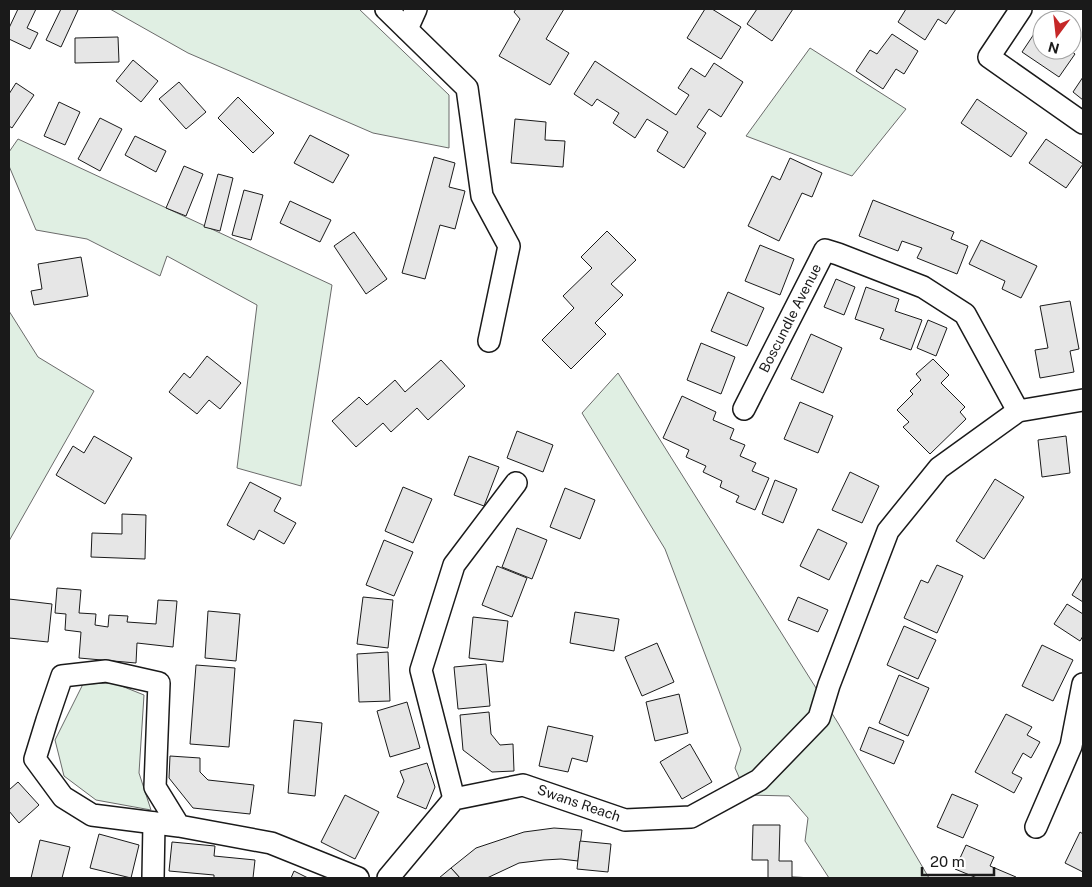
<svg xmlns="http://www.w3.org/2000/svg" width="1092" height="887" font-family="'Public Sans',sans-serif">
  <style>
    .green { fill: #e0efe3; stroke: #6a6a6a }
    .building { fill: #e6e6e6; stroke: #1a1a1a }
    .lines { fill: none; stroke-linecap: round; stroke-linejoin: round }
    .street-casing { stroke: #1a1a1a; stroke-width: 24 }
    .street { stroke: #fff; stroke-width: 21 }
    .labels { text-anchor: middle; stroke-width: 4; stroke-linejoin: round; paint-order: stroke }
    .street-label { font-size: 14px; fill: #1a1a1a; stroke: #fff }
  </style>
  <rect width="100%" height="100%" fill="#fff"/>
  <g class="green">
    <path d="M110,9H359L449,95V148L373,133L188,53Z"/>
    <path d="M810,48L906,109L852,176L746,136Z"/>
    <path d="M18,139L332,285L301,486L237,468L257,305L167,256L160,276L87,239L36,230L9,166V152Z"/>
    <path d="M9,311L38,357L94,391L9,541Z"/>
    <path d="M618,373L838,723L929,878H829L805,841L808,818L789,796L747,795L735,768L741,749L665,549L582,413Z"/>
    <path d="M114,683L144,695L139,773L151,810L96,800L64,776L55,740L83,684Z"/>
  </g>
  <g class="building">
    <path d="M18,9H36L27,28L38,33L30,49L9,39V28Z"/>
    <path d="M61,9H75L78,10L61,47L46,40Z"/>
    <path d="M516,9H564L546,39L569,53L550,85L499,56L520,19L514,12Z"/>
    <path d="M705,9H712L741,27L721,59L687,38Z"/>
    <path d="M757,9H793L772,41L747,24Z"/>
    <path d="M906,9H956L946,24L938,19L925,40L898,22Z"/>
    <path d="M1038,28L1042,31V50H1070L1075,54L1059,77L1022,52Z"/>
    <path d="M892,34L918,51L904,74L896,69L883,89L856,71L870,50L877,54Z"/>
    <path d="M118,37L119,62L75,63V38Z"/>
    <path d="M133,60L158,81L141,102L116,81Z"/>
    <path d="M595,61L676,115L689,95L678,88L691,68L705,77L714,63L743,82L721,117L709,109L697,127L706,133L684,168L657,151L668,132L647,119L635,138L613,123L619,113L597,99L592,106L574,94Z"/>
    <path d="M1083,77V100L1073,92Z"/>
    <path d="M179,82L206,112L186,129L159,99Z"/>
    <path d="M16,83L34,95L12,128L9,126V94Z"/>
    <path d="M238,97L274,133L253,153L218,118Z"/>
    <path d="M977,99L1027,133L1011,157L961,123Z"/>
    <path d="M59,102L80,112L65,145L44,136Z"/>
    <path d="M100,118L122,129L100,171L78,159Z"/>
    <path d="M515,119L546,122L545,140L565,141L563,167L511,163Z"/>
    <path d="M310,135L349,155L333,183L294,163Z"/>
    <path d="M135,136L166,151L156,172L125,155Z"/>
    <path d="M1046,139L1083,164L1066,188L1029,163Z"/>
    <path d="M434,157L455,163L449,187L465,191L455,229L440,225L425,279L402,273Z"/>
    <path d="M790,158L822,173L812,197L802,193L779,241L748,226L772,176L780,180Z"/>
    <path d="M184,166L203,174L186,216L166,208Z"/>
    <path d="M218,174L233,178L220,231L204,227Z"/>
    <path d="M244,190L263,195L251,240L232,235Z"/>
    <path d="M873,200L954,232L951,239L968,246L957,274L917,258L922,248L902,241L898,251L859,236Z"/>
    <path d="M290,201L331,220L320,242L280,223Z"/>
    <path d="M607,231L636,260L611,284L623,295L595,323L606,334L571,369L542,340L574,308L563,296L592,268L581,257Z"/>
    <path d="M354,232L387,279L366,294L334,246Z"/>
    <path d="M981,240L1037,266L1021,298L1002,289L1005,281L969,264Z"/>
    <path d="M760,245L794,259L780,295L745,281Z"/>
    <path d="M81,257L88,296L34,305L31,291L42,289L38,264Z"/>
    <path d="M836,279L855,287L844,315L824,307Z"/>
    <path d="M866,287L899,299L895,311L922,320L911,350L880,339L884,329L855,319Z"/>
    <path d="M728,292L764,308L747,346L711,331Z"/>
    <path d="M1070,301L1079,349L1070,351L1074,372L1040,378L1035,350L1048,348L1040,306Z"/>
    <path d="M928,320L947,328L936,356L917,348Z"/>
    <path d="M811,334L842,348L823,393L791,379Z"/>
    <path d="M701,343L735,357L721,394L687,380Z"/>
    <path d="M207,356L241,383L220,409L209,400L197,414L169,392L184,373L190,378Z"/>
    <path d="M933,359L949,375L941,383L965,407L960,412L966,419L930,454L903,427L909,422L897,410L913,394L910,391L921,380L916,374Z"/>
    <path d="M441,360L465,386L428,420L417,408L391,432L383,423L356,447L332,421L359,397L367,405L395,380L405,392Z"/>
    <path d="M682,396L716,412L713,420L734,429L730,439L745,445L740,456L756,463L752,471L769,478L755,510L736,502L739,496L720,487L722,481L703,472L706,466L686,457L689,450L663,438Z"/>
    <path d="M800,402L833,416L818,453L784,439Z"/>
    <path d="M517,431L553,445L543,472L507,458Z"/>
    <path d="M94,436L132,458L105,504L56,475L73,446L84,453Z"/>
    <path d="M1066,436L1070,473L1042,477L1038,440Z"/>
    <path d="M469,456L499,467L484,506L454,495Z"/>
    <path d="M850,472L879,486L862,523L832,510Z"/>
    <path d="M995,479L1024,497L984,559L956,541Z"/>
    <path d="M775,480L797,489L783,523L762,514Z"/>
    <path d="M250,482L281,498L274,511L296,523L284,544L259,530L254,540L227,525Z"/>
    <path d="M403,487L432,499L413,543L385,531Z"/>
    <path d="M565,488L595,500L580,539L550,527Z"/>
    <path d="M122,514L146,515L145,559L91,557L92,533L122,534Z"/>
    <path d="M517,528L547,540L532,579L502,567Z"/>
    <path d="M818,529L847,543L829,580L800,566Z"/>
    <path d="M384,540L413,552L394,596L366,585Z"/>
    <path d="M937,565L963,576L937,633L904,618L921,580L928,583Z"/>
    <path d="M497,566L527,578L512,617L482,605Z"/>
    <path d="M1083,577V602L1072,595Z"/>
    <path d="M57,588L81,590L79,613L96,614L95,625L108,627L109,615L128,616L127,622L156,624L158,600L177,601L173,647L137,643L136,663L79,658L81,632L65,630L66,614L55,613Z"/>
    <path d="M363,597L393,600L388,648L357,644Z"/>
    <path d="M798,597L828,610L818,632L788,620Z"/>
    <path d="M9,599L52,604L48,642L9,638Z"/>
    <path d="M1067,604L1083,614V636L1080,641L1054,624Z"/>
    <path d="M208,611L240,614L236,661L205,658Z"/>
    <path d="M575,612L619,619L614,651L570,643Z"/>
    <path d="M473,617L508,621L503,662L469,658Z"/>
    <path d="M904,626L936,640L918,679L887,665Z"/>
    <path d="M657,643L674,682L642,696L625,657Z"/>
    <path d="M1042,645L1073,660L1053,701L1022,686Z"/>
    <path d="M388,652L390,701L359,702L357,654Z"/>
    <path d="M486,664L490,706L458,709L454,667Z"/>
    <path d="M196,665L235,668L229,747L190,744Z"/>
    <path d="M899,675L929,688L908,736L879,723Z"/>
    <path d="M679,694L688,733L655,741L646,702Z"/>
    <path d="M407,702L420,748L390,757L377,711Z"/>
    <path d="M489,712L491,734L500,745L513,744L514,771L492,772L463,750L460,715Z"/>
    <path d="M1006,714L1032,727L1027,735L1040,742L1031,758L1023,753L1012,773L1022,778L1014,793L975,772Z"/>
    <path d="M294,720L322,723L315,796L288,793Z"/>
    <path d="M548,726L593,736L587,762L572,758L568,772L539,766Z"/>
    <path d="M869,727L904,741L894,764L860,750Z"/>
    <path d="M690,744L712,782L682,799L660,762Z"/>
    <path d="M170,756L200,758V772L208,780L254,785L250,814L193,808L169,778Z"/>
    <path d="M427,763L435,787L426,809L397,797L404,781L400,771Z"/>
    <path d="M18,782L39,805L19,823L9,811V790Z"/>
    <path d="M952,794L978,805L963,838L937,827Z"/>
    <path d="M345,795L379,812L355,859L321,842Z"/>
    <path d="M753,825H780L779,861H792V877L815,878H768V860H752Z"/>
    <path d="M554,828L582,830L578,861L561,859L544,860L519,863L487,878H460L451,868L476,848L524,832Z"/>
    <path d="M1080,832L1083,834V872L1065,863Z"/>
    <path d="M99,834L139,845L131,878L90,868Z"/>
    <path d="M40,840L70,847L62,878H31Z"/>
    <path d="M580,841L611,844L608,872L577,869Z"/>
    <path d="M172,842L215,846L214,856L255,860L253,878H214V875L169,871Z"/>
    <path d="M966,845L994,857L990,866L1016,877L1015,878H977L955,869Z"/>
    <path d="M451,868L460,878H439Z"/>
    <path d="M294,871L308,878H291Z"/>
  </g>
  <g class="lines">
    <g class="street-casing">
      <g id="street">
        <path d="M386,9L467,88L482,196L509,246L489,341"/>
        <path d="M1021,9L989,57L1083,123"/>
        <path d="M407,29L416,9"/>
        <path d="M744,409L825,250L838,254L923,287L965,314L1018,411"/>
        <path d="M454,799L421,670L454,565L516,483"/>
        <path d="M179,826L155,787L159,683L106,671L62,676L47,720L35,759L63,797L92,815L179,826L271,843L358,878"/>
        <path d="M1036,827L1071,746L1083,684"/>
        <path d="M153,878L154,823"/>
        <path d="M388,878L454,799L523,785L625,820L691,817L759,780L819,718L829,685L888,531L939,468L1018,411L1083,400"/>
      </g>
    </g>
    <use href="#street" class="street"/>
  </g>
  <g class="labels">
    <g class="street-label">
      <text transform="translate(790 318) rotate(-63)" y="5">Boscundle Avenue</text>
      <text transform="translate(579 803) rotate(19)" y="5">Swans Reach</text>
    </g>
  </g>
  <rect width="1092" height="887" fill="none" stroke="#1a1a1a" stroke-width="20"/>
  <g transform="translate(1057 35) rotate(195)"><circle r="24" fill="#ffffff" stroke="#a3a3a3"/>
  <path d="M0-4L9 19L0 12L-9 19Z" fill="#c62828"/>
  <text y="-8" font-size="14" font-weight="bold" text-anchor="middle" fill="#1a1a1a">N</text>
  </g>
  <path d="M922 867v8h72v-8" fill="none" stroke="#1a1a1a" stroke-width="2.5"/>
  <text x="930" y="867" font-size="15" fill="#1a1a1a" stroke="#ffffff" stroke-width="4" paint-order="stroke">20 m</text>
</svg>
